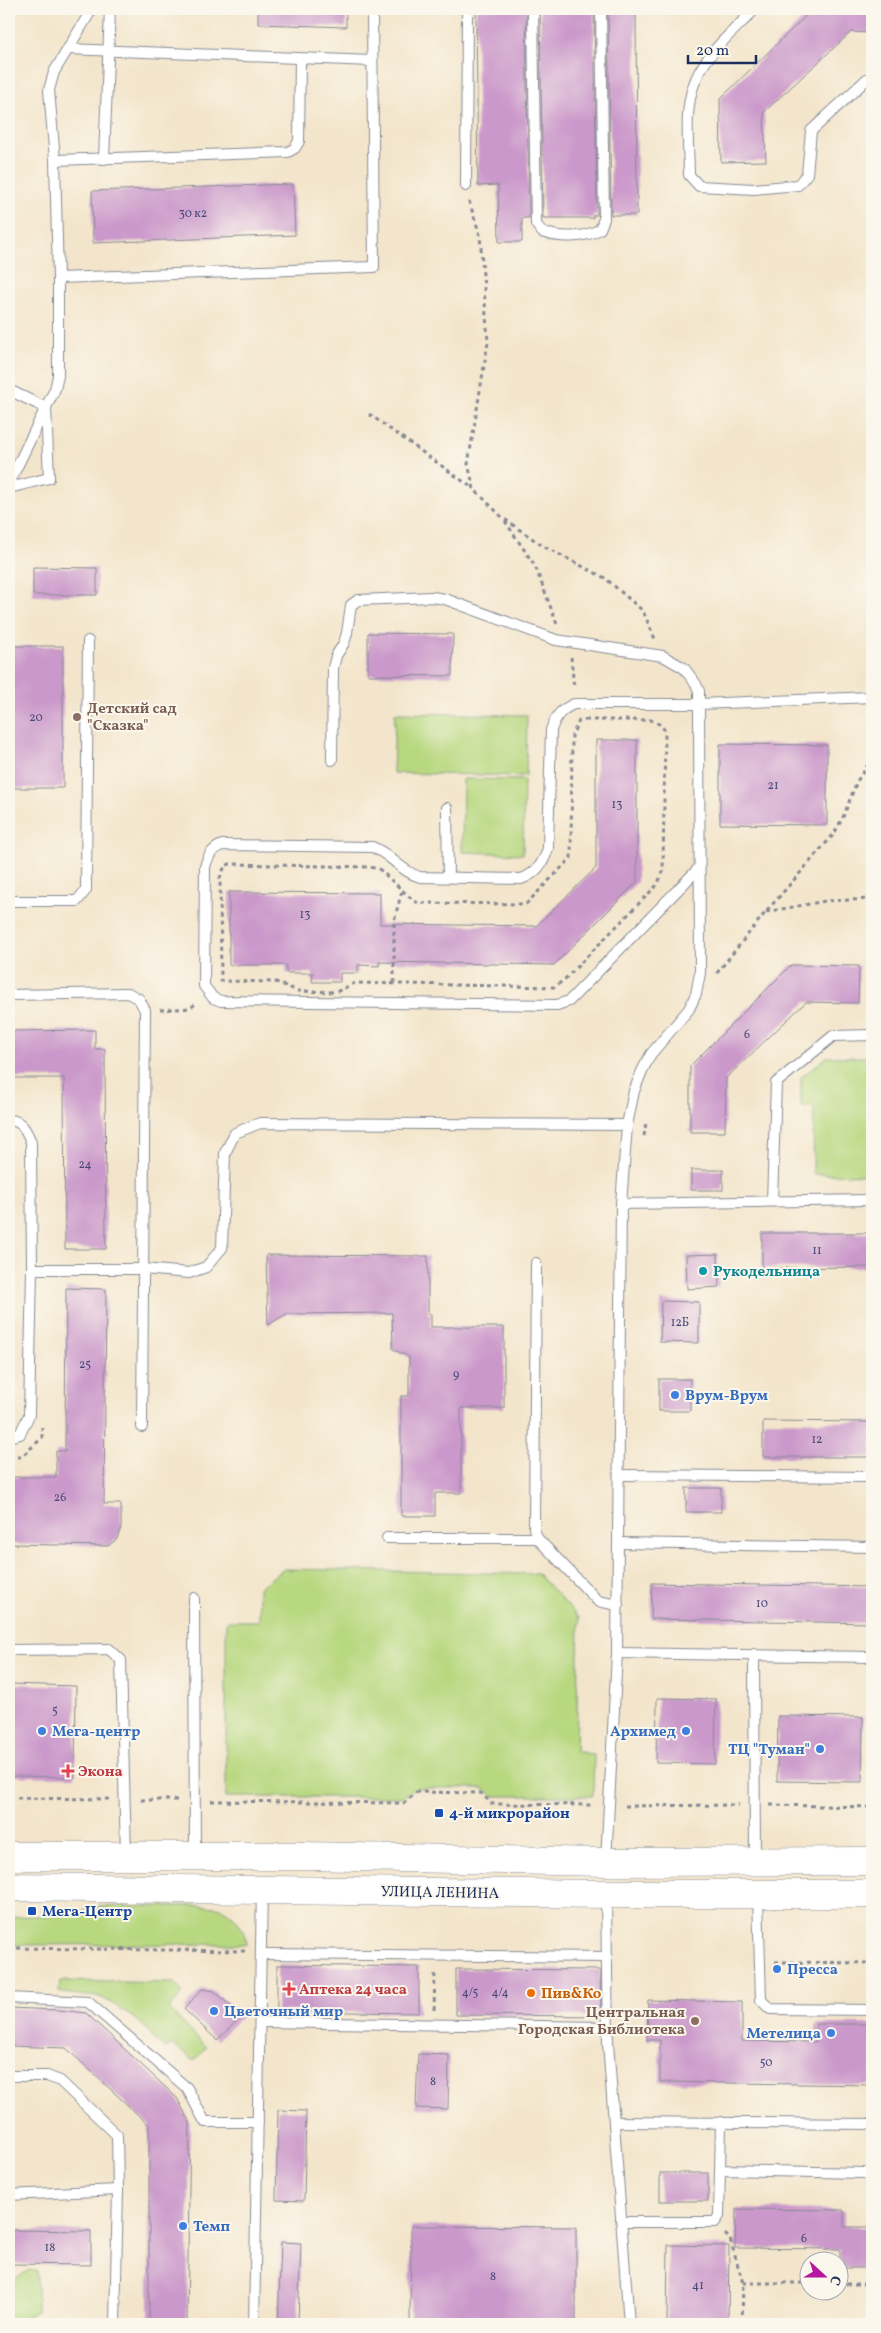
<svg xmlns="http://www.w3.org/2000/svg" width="881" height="2333" font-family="Vollkorn,serif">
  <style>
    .green { fill: #b8d880; stroke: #6a846f }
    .building { fill: #ca98ca }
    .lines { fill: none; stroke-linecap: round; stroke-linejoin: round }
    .service-casing { stroke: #878a94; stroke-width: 12 }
    .secondary-casing { stroke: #878a94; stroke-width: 29 }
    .path { stroke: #878a94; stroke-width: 3; stroke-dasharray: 4 4; stroke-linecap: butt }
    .service { stroke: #fff; stroke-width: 10 }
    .secondary { stroke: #fff; stroke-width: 28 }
    .education-dot { fill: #8d6e63; stroke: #fbf7ec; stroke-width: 2 }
    .culture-dot { fill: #0f9aa8; stroke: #fbf7ec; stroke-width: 2 }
    .shop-dot { fill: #3f7fe0; stroke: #fbf7ec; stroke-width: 2 }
    .health-dot { fill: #e0444e; stroke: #fbf7ec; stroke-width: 2 }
    .transit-dot { fill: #1a4fb4; stroke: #fbf7ec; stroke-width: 2 }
    .food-dot { fill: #e8710a; stroke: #fbf7ec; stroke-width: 2 }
    .labels { text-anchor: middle; stroke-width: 4; stroke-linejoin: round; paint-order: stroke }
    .number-label { font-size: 12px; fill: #474979 }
    .education-label { font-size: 15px; font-weight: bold; fill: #785e54; stroke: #fbf7ec; text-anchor: start }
    .culture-label { font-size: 15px; font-weight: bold; fill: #0d838f; stroke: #fbf7ec; text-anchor: start }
    .shop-label { font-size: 15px; font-weight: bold; fill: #366cbe; stroke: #fbf7ec; text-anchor: start }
    .health-label { font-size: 15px; font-weight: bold; fill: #be3a42; stroke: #fbf7ec; text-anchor: start }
    .transit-label { font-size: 15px; font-weight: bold; fill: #164399; stroke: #fbf7ec; text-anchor: start }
    .street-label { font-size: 15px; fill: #1b2f5e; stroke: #fbf7ec }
    .food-label { font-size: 15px; font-weight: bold; fill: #c56008; stroke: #fbf7ec; text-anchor: start }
  </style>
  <rect width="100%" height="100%" fill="#fbf7ec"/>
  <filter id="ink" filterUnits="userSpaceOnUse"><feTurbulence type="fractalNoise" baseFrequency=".02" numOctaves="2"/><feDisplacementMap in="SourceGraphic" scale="10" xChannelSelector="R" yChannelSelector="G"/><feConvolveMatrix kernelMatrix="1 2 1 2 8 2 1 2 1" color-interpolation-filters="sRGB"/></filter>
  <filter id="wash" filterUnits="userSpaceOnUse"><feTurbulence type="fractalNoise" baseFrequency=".0096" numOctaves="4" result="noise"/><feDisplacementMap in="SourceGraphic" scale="20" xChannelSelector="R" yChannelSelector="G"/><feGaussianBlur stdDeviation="1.12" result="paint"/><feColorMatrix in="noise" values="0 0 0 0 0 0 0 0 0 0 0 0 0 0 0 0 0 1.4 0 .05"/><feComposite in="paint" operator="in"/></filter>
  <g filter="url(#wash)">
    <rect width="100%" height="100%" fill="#f3e5cb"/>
    <g class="green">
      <path d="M395,713L527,715L526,776L393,773Z"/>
      <path d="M463,779L524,780L523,854L462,852Z"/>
      <path d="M827,1057H872V1175L813,1174L814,1108L801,1106V1077Z"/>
      <path d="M284,1569L538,1574L579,1618L576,1751L594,1755L593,1796H493L483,1788H415L403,1797H226V1621H259V1587Z"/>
      <path d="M124,1906C139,1907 212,1904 221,1908C236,1915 244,1929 247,1944L9,1945V1917L65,1915L97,1907Z"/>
      <path d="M60,1981L175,1983L183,1993L169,2009L206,2047L194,2061L173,2045L165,2048C154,2043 151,2031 141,2024C130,2015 115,2004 102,1998C96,1996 69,1995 59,1992Z"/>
      <path d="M29,2270L37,2271V2311L30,2314L23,2324H9V2279L13,2281Z"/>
    </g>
    <g id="blocks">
      <g class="building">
        <path d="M258,9H346V27L258,24Z"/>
        <path d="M476,9H526L529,218H522V242H499L498,185L478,186Z"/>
        <path d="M540,9H594L597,215H593V218H543Z"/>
        <path d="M608,9H636L637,215H611Z"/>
        <path d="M813,9H872V33L851,32L764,112L766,161L721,162L720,99Z"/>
        <path d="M293,184L295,235L93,243L92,191Z"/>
        <path d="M33,567L97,568V595H33Z"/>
        <path d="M368,633L453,634L452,676L368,675Z"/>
        <rect x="9" y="646" width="54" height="142"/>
        <path d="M596,740H637V882L554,965L379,962V966L358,965V973H340V982H312L313,973H286V965H229V892L380,893V924L536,926L596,868Z"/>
        <path d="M720,744L827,745V825L720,824Z"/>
        <path d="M791,965L859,966L858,1003L806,1002L726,1078L725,1132H690V1066Z"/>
        <path d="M95,1030V1049H105L106,1249H65L64,1078H9V1031Z"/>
        <rect x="691" y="1170" width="32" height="20"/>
        <path d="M762,1233H872V1267L762,1268Z"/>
        <path d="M718,1254L719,1287L687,1289L686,1255Z"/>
        <path d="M266,1255L428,1256V1314H431V1327H504V1408H461V1493H435V1516H401V1396H409V1357L393,1349L392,1313L286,1314L268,1325Z"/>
        <path d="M66,1288L106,1289L104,1504H121V1528L117,1539L108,1546L9,1544V1477H56V1451H65Z"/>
        <path d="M661,1301L699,1302V1343L660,1342Z"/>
        <rect x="659" y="1379" width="31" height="32"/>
        <path d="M763,1421L872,1422V1457H763Z"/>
        <rect x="686" y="1488" width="35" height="24"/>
        <path d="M652,1583L872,1587V1623L651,1619Z"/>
        <path d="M9,1684L76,1686L75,1777L9,1776Z"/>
        <path d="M657,1698L716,1699L715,1764L656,1763Z"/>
        <path d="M778,1716L863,1717L862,1782L777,1781Z"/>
        <path d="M277,1965L419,1967V2013L277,2011Z"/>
        <path d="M456,1969L600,1970L601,2016L456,2015Z"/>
        <path d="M202,1989L214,1991L242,2016L217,2040L184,2009Z"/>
        <path d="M648,2000L742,2002V2041L816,2042V2024H872V2085L660,2082V2040H647Z"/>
        <path d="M9,2008L58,2010L86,2013L177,2098L190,2123L187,2324H149V2125L66,2048L9,2046Z"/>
        <path d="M418,2054L449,2055L448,2109L416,2108Z"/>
        <path d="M278,2110L306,2111L304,2201L276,2200Z"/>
        <rect x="660" y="2173" width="48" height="28"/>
        <path d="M736,2209L844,2210V2227H872V2268H840V2249L735,2248Z"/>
        <path d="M411,2226L576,2227V2324H410Z"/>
        <path d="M9,2230L91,2231V2265L9,2264Z"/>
        <path d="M281,2242L301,2243L298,2324H278Z"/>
        <path d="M668,2245L729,2246L728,2324H667Z"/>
      </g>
    </g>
  </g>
  <g filter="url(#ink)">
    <use href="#blocks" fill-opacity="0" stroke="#878a94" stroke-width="1"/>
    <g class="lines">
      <g class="service-casing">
        <g id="service">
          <path d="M92,9L54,72L49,90L55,160L58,278L374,267L372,9"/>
          <path d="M533,9L536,224L542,232C559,238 584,239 600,229L604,219L601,9"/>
          <path d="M755,9C735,30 707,52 696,79C683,108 689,145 689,175L699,186L754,189L798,185L807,174L811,131L867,79H872"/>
          <path d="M68,49L372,61"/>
          <path d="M104,159L110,9"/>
          <path d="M55,160L288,152L295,148L299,141L300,59"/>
          <path d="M466,186L467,9"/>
          <path d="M9,390L46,408L49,478L9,488"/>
          <path d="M9,483L55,389L58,376V278"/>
          <path d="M332,760L333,668L336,656L344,643L347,633L351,605L358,600L432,597L445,599L556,640L663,656L684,668L696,684L699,691V704H574C560,710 556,716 551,730L548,848C544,863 536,874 521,879L420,877C401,872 390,853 372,847L222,845C211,850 208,856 205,867L204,986L213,998L221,1001L557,1005L569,1001L699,868"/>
          <path d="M447,808L448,877"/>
          <path d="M9,901H77L86,890L88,641"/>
          <path d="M9,995L128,993L139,999L145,1010L142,1427"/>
          <path d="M9,1120C22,1120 27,1132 31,1142L32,1269L29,1415L20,1434L9,1437"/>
          <path d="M772,1201L776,1083L833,1036L872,1035"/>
          <path d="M621,1204L872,1200"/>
          <path d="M536,1263L534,1528L537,1538L598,1601L618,1605"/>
          <path d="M32,1269H143L189,1273L206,1267L222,1248L225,1153L235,1133L260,1123L627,1125"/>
          <path d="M620,1475L872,1477"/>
          <path d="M387,1538H537"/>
          <path d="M619,1543L872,1547"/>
          <path d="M194,1598L195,1855"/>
          <path d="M9,1650L109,1649L121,1660L126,1855"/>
          <path d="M617,1653L872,1657"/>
          <path d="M754,1654L755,1860"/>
          <path d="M606,1861L617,1653L621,1204L627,1125L634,1091L642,1071L651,1054L689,1009L696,994L700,973L699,704L872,697"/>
          <path d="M606,1896L608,2043L629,2324"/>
          <path d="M758,1896L761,2000L770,2009L872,2010"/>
          <path d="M262,1954L606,1957"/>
          <path d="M9,1998L88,2002L187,2088L205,2122H258"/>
          <path d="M260,2022L607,2027"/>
          <path d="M9,2076H47L60,2081L117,2135L118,2190L115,2324"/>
          <path d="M614,2122L872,2124"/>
          <path d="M721,2122L720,2170L864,2173L872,2176"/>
          <path d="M9,2195L118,2190"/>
          <path d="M622,2222H715L719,2216L720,2170"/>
          <path d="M254,2324L262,1890"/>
        </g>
      </g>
      <g class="secondary-casing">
        <g id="secondary">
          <path d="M9,1856H304L606,1862L872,1861"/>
          <path d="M9,1887L606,1894H872"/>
        </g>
      </g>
      <g class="path">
        <path d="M469,201L480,235L488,342L468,464L474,489L503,518L543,546L605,578L643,611L655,639"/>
        <path d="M369,414L474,489"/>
        <path d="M505,521L535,566L557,624"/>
        <path d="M571,657L574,688"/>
        <path d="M585,720H651L661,725L665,731L663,872L657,885L564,980L554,987L355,983L336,992L298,991L276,982L221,981L220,878L225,866L230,864L369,867L379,869L414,901L419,903L526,904L571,858L572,735L579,721Z"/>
        <path d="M766,912L825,901L872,899"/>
        <path d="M717,973L765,913L834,834L844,815L857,781L872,759"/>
        <path d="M394,983V921L402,891"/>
        <path d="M160,1010L190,1008L197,1003"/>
        <path d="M644,1136L646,1122"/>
        <path d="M9,1457H21L42,1438V1427"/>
        <path d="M9,1798L110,1799"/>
        <path d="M141,1800H180"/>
        <path d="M211,1801L404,1803L417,1792L481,1793L492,1804L594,1805"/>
        <path d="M770,1805L872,1807"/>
        <path d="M625,1806L739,1805"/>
        <path d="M9,1948L245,1951"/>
        <path d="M775,1962L872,1963"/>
        <path d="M434,2010L435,1971"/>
        <path d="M725,2234L730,2239L743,2283L742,2324"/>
        <path d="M743,2283H808"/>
        <path d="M838,2284H872"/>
      </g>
      <use href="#service" class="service"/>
      <use href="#secondary" class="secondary"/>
    </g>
  </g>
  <g class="education-dot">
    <circle cx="77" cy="717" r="5"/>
    <circle cx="695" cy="2021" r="5"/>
  </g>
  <circle class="culture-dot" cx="703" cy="1271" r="5"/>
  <g class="shop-dot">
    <circle cx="675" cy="1395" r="5"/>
    <circle cx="42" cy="1731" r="5"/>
    <circle cx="686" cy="1731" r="5"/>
    <circle cx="820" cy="1749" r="5"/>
    <circle cx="777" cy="1969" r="5"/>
    <circle cx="214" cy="2011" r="5"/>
    <circle cx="831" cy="2033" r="5"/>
    <circle cx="183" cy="2226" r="5"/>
  </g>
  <g class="health-dot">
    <path d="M65.5 1763.5h5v5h5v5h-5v5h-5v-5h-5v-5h5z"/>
    <path d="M286.5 1981.5h5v5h5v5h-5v5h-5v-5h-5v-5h5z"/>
  </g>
  <g class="transit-dot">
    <rect x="434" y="1808" width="10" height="10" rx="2.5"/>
    <rect x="27" y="1906" width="10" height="10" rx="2.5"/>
  </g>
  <circle class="food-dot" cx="531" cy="1993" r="5"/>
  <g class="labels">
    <g class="number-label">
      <text x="193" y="217">30 к2</text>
      <text x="36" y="721">20</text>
      <text x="773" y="789">21</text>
      <text x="617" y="808">13</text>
      <text x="305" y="918">13</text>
      <text x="747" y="1038">6</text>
      <text x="85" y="1168">24</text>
      <text x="817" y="1254">11</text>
      <text x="680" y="1326">12Б</text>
      <text x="85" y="1368">25</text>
      <text x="456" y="1378">9</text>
      <text x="817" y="1443">12</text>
      <text x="60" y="1501">26</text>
      <text x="762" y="1607">10</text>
      <text x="55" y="1714">5</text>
      <text x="470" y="1996">4/5</text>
      <text x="500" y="1996">4/4</text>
      <text x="766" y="2066">50</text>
      <text x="433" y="2085">8</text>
      <text x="804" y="2242">6</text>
      <text x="50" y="2251">18</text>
      <text x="493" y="2280">8</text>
      <text x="698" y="2289">41</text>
    </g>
    <g class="education-label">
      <text x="87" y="713">Детский сад<tspan x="87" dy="17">"Сказка"</tspan></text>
      <text x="685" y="2017" text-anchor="end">Центральная<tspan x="685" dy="17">Городская Библиотека</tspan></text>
    </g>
    <g class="culture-label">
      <text x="713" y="1276">Рукодельница</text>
    </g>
    <g class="shop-label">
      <text x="685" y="1400">Врум-Врум</text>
      <text x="52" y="1736">Мега-центр</text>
      <text x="676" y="1736" text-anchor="end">Архимед</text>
      <text x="810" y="1754" text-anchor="end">ТЦ "Туман"</text>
      <text x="787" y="1974">Пресса</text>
      <text x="224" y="2016">Цветочный мир</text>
      <text x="821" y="2038" text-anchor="end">Метелица</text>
      <text x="193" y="2231">Темп</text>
    </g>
    <g class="health-label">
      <text x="78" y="1776">Экона</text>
      <text x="299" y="1994">Аптека 24 часа</text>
    </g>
    <g class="transit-label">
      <text x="449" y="1818">4-й микрорайон</text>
      <text x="42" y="1916">Мега-Центр</text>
    </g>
    <g class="street-label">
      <text transform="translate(440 1892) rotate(1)" y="5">УЛИЦА ЛЕНИНА</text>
    </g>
    <g class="food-label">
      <text x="541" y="1998">Пив&amp;Ко</text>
    </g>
  </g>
  <rect width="881" height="2333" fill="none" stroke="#fbf7ec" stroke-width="30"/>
  <g transform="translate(824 2276) rotate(111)"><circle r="24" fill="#fbf7ec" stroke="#a1a7b3"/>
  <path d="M0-4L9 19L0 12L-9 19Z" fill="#b5179e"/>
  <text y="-8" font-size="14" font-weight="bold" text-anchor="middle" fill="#1b2f5e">С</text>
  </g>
  <path d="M688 55v8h68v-8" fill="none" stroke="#1b2f5e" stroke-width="2.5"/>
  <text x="696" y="55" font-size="15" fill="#1b2f5e" stroke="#fbf7ec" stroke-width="4" paint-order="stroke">20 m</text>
</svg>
